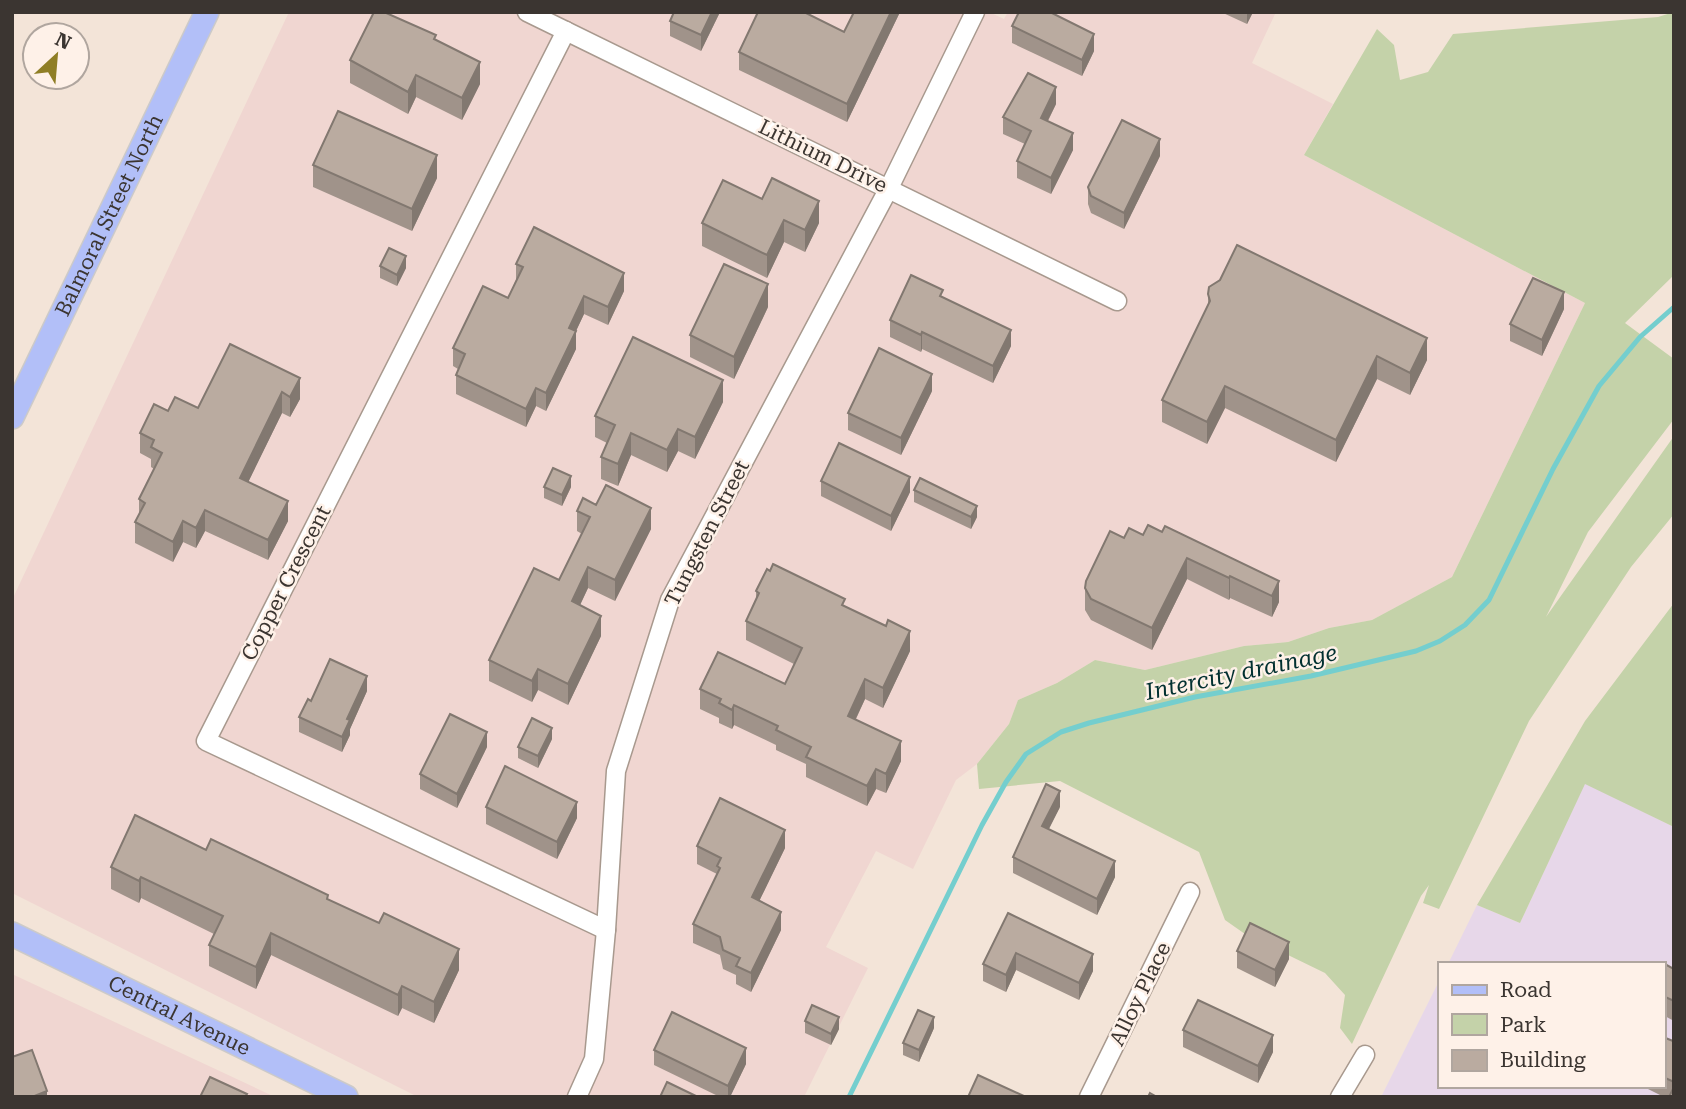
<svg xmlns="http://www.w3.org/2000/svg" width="1686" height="1109" font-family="'Roboto Serif',serif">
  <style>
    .commercial { fill: #f0d6d1 }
    .industrial { fill: #e7d7e9 }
    .green { fill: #c4d2a9 }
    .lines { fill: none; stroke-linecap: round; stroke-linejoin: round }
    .stream { stroke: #74cece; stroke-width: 5 }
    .minor-casing { stroke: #a8998e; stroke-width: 21 }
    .major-casing { stroke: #cccac9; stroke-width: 26 }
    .minor { stroke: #fff; stroke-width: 18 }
    .major { stroke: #b2bff8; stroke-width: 23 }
    .wall { fill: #a0938a }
    .shaded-wall { fill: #827870 }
    .building { fill: #baaba0; stroke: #827870; stroke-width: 2 }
    .labels { text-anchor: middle; stroke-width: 5; stroke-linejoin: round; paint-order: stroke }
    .street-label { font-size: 21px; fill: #3b3531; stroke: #fef1e8 }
    .water-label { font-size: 23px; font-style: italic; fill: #023030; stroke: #fef1e8 }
  </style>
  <rect width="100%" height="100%" fill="#f3e4d8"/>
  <g class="commercial">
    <path d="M289,12H989L1004,19L1008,12H1276L1252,63L1333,104L1304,155L1585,303L1452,577L1372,620L1329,628L1288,642L1244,646L1145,670L1095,660L1057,683L1018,700L1009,724L977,764L956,780L913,869L876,851L826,947L868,968L804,1097H418L12,893V600Z"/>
    <path d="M12,974L275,1097H12Z"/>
  </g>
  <path class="industrial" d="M1585,783L1674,827V1097H1381L1439,981V1086H1663V964H1448L1477,905L1520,923Z"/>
  <g class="green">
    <path d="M1674,12V275L1625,323L1674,359V419L1588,532L1546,617L1674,436V514L1631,567L1529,721L1439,909L1423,903L1429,885L1421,896L1352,1044L1340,1028L1345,995L1325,973L1245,934L1225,920L1199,852L1060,781L979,789L977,764L1009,724L1018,700L1057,683L1095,660L1145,670L1244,646L1288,642L1329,628L1372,620L1452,577L1585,303L1304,155L1377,29L1394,45L1400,80L1428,72L1453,34L1658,17Z"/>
    <path d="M1674,603V827L1585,784L1520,923L1477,905L1585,721Z"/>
  </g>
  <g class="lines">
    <path class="stream" d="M849,1097L982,825L1006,782L1026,754L1061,732L1089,723L1195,697L1311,676L1416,651L1440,641L1465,625L1489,600L1553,469L1599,386L1640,337L1674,307"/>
    <g class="minor-casing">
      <g id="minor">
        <path d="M527,12L1117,301"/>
        <path d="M566,31L206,741L606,930"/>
        <path d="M577,1097L594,1059L606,930L616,771L670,600L889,188L975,12"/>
        <path d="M1089,1097L1190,892"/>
        <path d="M1340,1097L1365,1055"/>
      </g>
    </g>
    <g class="major-casing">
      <g id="major">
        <path id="s1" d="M12,417L207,12"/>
        <path id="s2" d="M12,934L346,1097"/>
      </g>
    </g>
    <use href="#minor" class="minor"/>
    <use href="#major" class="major"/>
  </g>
  <g class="wall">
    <path d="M674,12H720L701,51L670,36V21Z"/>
    <path d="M854,12H900L847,122L739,70V52L844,32Z"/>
    <path d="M1221,12H1253L1247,24Z"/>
    <path d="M1012,26L1094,51L1082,76L1012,43Z"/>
    <path d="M436,40L480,84L462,120L416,97L408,114L350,83V60Z"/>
    <path d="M1056,104L1048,121L1073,150L1051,194L1017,178V161L1025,144L1003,134V117Z"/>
    <path d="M1160,156L1124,229L1091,213L1088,204V187Z"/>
    <path d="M313,165L437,178L412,231L313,187Z"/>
    <path d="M762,199L819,223L805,252L784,242L767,278L702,246V223Z"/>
    <path d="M516,264L624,291L608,325L584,314L576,331V349L546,411L536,406L526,427L456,394V375L458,369L453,366V348L508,298L516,280Z"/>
    <path d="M380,266L406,268L397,286L380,278Z"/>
    <path d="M1208,294L1427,360L1410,395L1377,379L1336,462L1225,408L1207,444L1162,422V400L1208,305Z"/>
    <path d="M943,297L1011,346L993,383L922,349L921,352L890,337V320Z"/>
    <path d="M768,307L734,379L690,357V335Z"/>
    <path d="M1564,309L1542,356L1510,341V324Z"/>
    <path d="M230,344L300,399L290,417L282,413L248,482L288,521L268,560L205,531L196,548L183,542L173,562L135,543V522L139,515V499L154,469L151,467V459L140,453V433L168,411L198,408Z"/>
    <path d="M932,391L901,455L848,430V413Z"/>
    <path d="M723,402L695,459L678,451L667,472L631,455L618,486L601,479V457L607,443L595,437V416Z"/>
    <path d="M821,481L910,492L891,531L821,496Z"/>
    <path d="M544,487H571L562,506L544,498Z"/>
    <path d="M914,490L977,517L971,529L914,502Z"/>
    <path d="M577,511L651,529L615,601L588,588L580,605L601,636L568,705L538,690L532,702L489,681V660L559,580L582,534L577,531Z"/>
    <path d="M1162,532L1279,581V602L1272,617L1230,598L1229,600L1187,579L1152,650L1091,620L1085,610V588L1124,538Z"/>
    <path d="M756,591L845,607L910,651L883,708L865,699L856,719L901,761L886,793L876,789L867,806L806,777V764L776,750V745L734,725L732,729L719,723V718L700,709V689L785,684L794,664L746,640V621L756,599Z"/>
    <path d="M367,691L350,729V735L342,752L299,732V717L311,701Z"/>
    <path d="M552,739L538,768L518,758V747Z"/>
    <path d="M487,747L457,808L420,789V774Z"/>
    <path d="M486,807L577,818L557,859L486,824Z"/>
    <path d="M1060,807L1049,829L1115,877L1097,915L1013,873V857Z"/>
    <path d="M697,846L785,848L759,901L781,930L751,992L736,984V975L723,969L720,955L693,943V924L717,874L697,864Z"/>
    <path d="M206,850L328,899L459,970L434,1023L402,1008L398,1016L271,955L256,989L209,966V945L214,934L141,898L139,903L111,889V867Z"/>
    <path d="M1008,913L1093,971L1079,1000L1016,970L1006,992L983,981V964Z"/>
    <path d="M1237,951L1289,959L1275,987L1237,968Z"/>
    <path d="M1663,963L1674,969V1021L1663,1015Z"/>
    <path d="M805,1021L839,1029L831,1045L805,1033Z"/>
    <path d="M934,1028L919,1062L903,1055V1043Z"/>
    <path d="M1183,1030L1273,1052L1258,1083L1183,1047Z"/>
    <path d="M1663,1037L1673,1041L1674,1040V1097H1664L1642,1086H1663Z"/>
    <path d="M654,1050L746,1064L730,1097H720L654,1065Z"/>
  </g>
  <g class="shaded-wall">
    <path d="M712,12H720L701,51V35Z"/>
    <path d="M891,12H900L847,122V104Z"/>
    <path d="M1247,12H1253L1247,24Z"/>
    <path d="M1094,34V51L1082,76V60Z"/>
    <path d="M480,62V84L462,120V98Z"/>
    <path d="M416,75V97L408,114V92Z"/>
    <path d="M1056,87V104L1041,134V118Z"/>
    <path d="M1073,133V150L1051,194V178Z"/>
    <path d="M1160,139V156L1124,229V213Z"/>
    <path d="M437,155V178L412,231V209Z"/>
    <path d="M819,201V223L805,252V230Z"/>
    <path d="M784,220V242L767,278V255Z"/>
    <path d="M406,256V268L397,286V275Z"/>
    <path d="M624,273V291L608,325V307Z"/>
    <path d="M768,284V307L734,379V357Z"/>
    <path d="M1564,292V309L1542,356V340Z"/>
    <path d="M584,296V314L576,331V349L546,411V393L569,328Z"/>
    <path d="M1011,330V346L993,383V366Z"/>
    <path d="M922,332V349L921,352V335Z"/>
    <path d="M1427,338V360L1410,395V373Z"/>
    <path d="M1377,356V379L1336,462V440Z"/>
    <path d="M932,374V391L901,455V438Z"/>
    <path d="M300,378V399L290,417V397Z"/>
    <path d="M723,380V402L695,459V437Z"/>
    <path d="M1225,386V408L1207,444V422Z"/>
    <path d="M536,388V406L526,427V409Z"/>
    <path d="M282,392V413L240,499V478Z"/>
    <path d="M678,429V451L667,472V450Z"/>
    <path d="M631,433V455L618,486V464Z"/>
    <path d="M571,476V487L562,506V495Z"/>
    <path d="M910,477V492L891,531V516Z"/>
    <path d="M288,501V521L268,560V540Z"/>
    <path d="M977,506V517L971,529V517Z"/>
    <path d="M651,508V529L615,601V580Z"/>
    <path d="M205,510V531L196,548V528Z"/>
    <path d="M183,521V542L173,562V542Z"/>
    <path d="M1187,558V579L1152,650V628Z"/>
    <path d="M588,567V588L572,622V601Z"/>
    <path d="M1230,576V598L1229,600V578Z"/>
    <path d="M1279,581V602L1272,617V596Z"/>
    <path d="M601,616V636L568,705V684Z"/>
    <path d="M910,631V651L883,708V688Z"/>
    <path d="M538,669V690L532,702V681Z"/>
    <path d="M367,676V691L350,729V735L342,752V737L347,719Z"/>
    <path d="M865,679V699L848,735V716Z"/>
    <path d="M734,705V725L732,729V710Z"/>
    <path d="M552,728V739L538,768V756Z"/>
    <path d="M487,732V747L457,808V794Z"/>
    <path d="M901,741V761L886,793V774Z"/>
    <path d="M876,769V789L867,806V786Z"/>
    <path d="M1060,791V807L1042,842V826Z"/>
    <path d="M577,802V818L557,859V842Z"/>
    <path d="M785,830V848L752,916V897Z"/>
    <path d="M1115,861V877L1097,915V899Z"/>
    <path d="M141,877V898L139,903V881Z"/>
    <path d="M781,912V930L751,992V973Z"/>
    <path d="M271,933V955L256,989V967Z"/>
    <path d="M1289,942V959L1275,987V970Z"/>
    <path d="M459,949V970L434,1023V1002Z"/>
    <path d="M1016,953V970L1006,992V975Z"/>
    <path d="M1093,954V971L1079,1000V983Z"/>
    <path d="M402,986V1008L398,1016V995Z"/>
    <path d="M839,1017V1029L831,1045V1034Z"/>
    <path d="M934,1017V1028L919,1062V1050Z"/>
    <path d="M1273,1035V1052L1258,1083V1066Z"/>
    <path d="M746,1048V1064L730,1097H728V1086Z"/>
    <path d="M47,1091V1097H32Z"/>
  </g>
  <g class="building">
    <path d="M374,12H384L436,35L434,39L480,62L462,98L416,75L408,92L350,60Z"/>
    <path d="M674,12H712L701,35L670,21Z"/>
    <path d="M758,12H804L844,32L854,12H891L847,104L739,52Z"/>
    <path d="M1019,12H1050L1094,34L1082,60L1012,26Z"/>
    <path d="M1028,73L1056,87L1041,118L1073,133L1051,178L1017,161L1031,131L1003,117Z"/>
    <path d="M338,111L437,155L412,209L313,165Z"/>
    <path d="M1122,120L1160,139L1124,213L1091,196L1088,187Z"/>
    <path d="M772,178L819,201L805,230L784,220L767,255L702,223L723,180L762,199Z"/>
    <path d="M534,227L624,273L608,307L584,296L569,328L576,331L546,393L536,388L526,409L456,375L465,354L453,348L483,286L508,298L523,267L516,264Z"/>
    <path d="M1237,245L1427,338L1410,373L1377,356L1336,440L1225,386L1207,422L1162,400L1210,301L1208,294L1209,287L1220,280Z"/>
    <path d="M389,248L406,256L397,275L380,266Z"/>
    <path d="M724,264L768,284L734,357L690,335Z"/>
    <path d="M911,275L943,290L940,296L1011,330L993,366L922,332L921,335L890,320Z"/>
    <path d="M1533,278L1564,292L1542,340L1510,324Z"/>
    <path d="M633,337L723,380L695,437L678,429L667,450L631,433L618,464L601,457L615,425L595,416Z"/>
    <path d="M230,344L300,378L290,397L282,392L240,478L288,501L268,540L205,510L196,528L183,521L173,542L135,522L145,503L139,499L162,453L151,447L154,440L140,433L154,404L168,411L175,397L198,408Z"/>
    <path d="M879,348L932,374L901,438L848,413Z"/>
    <path d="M839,443L910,477L891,516L821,481Z"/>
    <path d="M553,468L571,476L562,495L544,487Z"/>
    <path d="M920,478L977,506L971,517L914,490Z"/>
    <path d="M606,485L651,508L615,580L588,567L572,601L601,616L568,684L538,669L532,681L489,660L534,568L559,580L590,517L577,511L583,498L596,505Z"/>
    <path d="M1148,525L1162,532L1165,526L1279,581L1272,596L1230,576L1229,578L1187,558L1152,628L1091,599L1085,588L1086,581L1110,531L1124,538L1129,528L1143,535Z"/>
    <path d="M773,564L845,599L842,605L886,626L888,620L910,631L883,688L865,679L848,716L901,741L886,774L876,769L867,786L806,757L811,747L776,730L778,726L734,705L732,710L719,703L721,699L700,689L718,652L785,684L802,648L746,621L759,593L756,591L767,569L770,571Z"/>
    <path d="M330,659L367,676L347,719L350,720L342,737L299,717L308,699L311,701Z"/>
    <path d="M450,714L487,732L457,794L420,774Z"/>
    <path d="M532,718L552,728L538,756L518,747Z"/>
    <path d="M505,766L577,802L557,842L486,807Z"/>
    <path d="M1046,784L1060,791L1042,826L1115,861L1097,899L1013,857Z"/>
    <path d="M720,798L785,830L752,897L781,912L751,973L736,966L740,958L723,950L720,937L693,924L720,868L717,866L721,858L697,846Z"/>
    <path d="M135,815L206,850L211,839L328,895L327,899L379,923L384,913L459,949L434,1002L402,986L398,995L271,933L256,967L209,945L223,916L141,877L139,881L111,867Z"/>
    <path d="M1008,913L1093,954L1079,983L1016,953L1006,975L983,964Z"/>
    <path d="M1250,923L1289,942L1275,970L1237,951Z"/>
    <path d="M1663,963L1674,969V1001L1663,996Z"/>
    <path d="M1198,1000L1273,1035L1258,1066L1183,1030Z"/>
    <path d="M812,1005L839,1017L831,1034L805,1021Z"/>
    <path d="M918,1010L934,1017L919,1050L903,1043Z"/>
    <path d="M672,1012L746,1048L728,1086L654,1050Z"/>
    <path d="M1663,1037L1673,1041L1674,1040V1082L1663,1077Z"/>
    <path d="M32,1050L47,1091L32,1097H12V1057Z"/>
    <path d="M978,1075L1026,1097H968Z"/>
    <path d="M210,1077L247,1094L245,1097H200Z"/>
    <path d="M667,1082L698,1097H660Z"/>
    <path d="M1674,1087V1097H1669Z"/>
    <path d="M1150,1093L1157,1097H1148Z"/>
  </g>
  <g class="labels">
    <g class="street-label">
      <text transform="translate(823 156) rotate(26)" y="7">Lithium Drive</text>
      <text dy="7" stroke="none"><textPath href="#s1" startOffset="224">Balmoral Street North</textPath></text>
      <text transform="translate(707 533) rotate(-63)" y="7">Tungsten Street</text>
      <text transform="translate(286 583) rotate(-63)" y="7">Copper Crescent</text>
      <text transform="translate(1140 994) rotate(-64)" y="7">Alloy Place</text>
      <text dy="7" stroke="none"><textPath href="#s2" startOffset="186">Central Avenue</textPath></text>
    </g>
    <g class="water-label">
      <text transform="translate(1241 672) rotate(-12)" y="8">Intercity drainage</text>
    </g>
  </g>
  <rect width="1686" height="1109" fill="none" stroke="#3b3531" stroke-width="28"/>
  <rect x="1438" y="962" width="228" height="126" fill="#fef1e8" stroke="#b0a69f" stroke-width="2"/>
  <rect x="1452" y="985" width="35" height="10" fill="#b2bff8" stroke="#b0a69f" stroke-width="2"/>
  <text x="1500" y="997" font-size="21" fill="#3b3531">Road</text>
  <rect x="1452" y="1014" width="35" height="21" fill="#c4d2a9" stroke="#b0a69f" stroke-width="2"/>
  <text x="1500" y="1032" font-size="21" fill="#3b3531">Park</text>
  <rect x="1452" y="1050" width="35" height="21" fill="#baaba0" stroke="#b0a69f" stroke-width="2"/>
  <text x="1500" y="1067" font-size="21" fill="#3b3531">Building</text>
  <g transform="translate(56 56) rotate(26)"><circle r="33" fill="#fef1e8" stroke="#b0a69f" stroke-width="2"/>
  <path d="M0-5L12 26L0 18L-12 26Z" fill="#8f7e25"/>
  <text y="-10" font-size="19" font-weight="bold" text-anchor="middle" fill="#3b3531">N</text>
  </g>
</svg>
